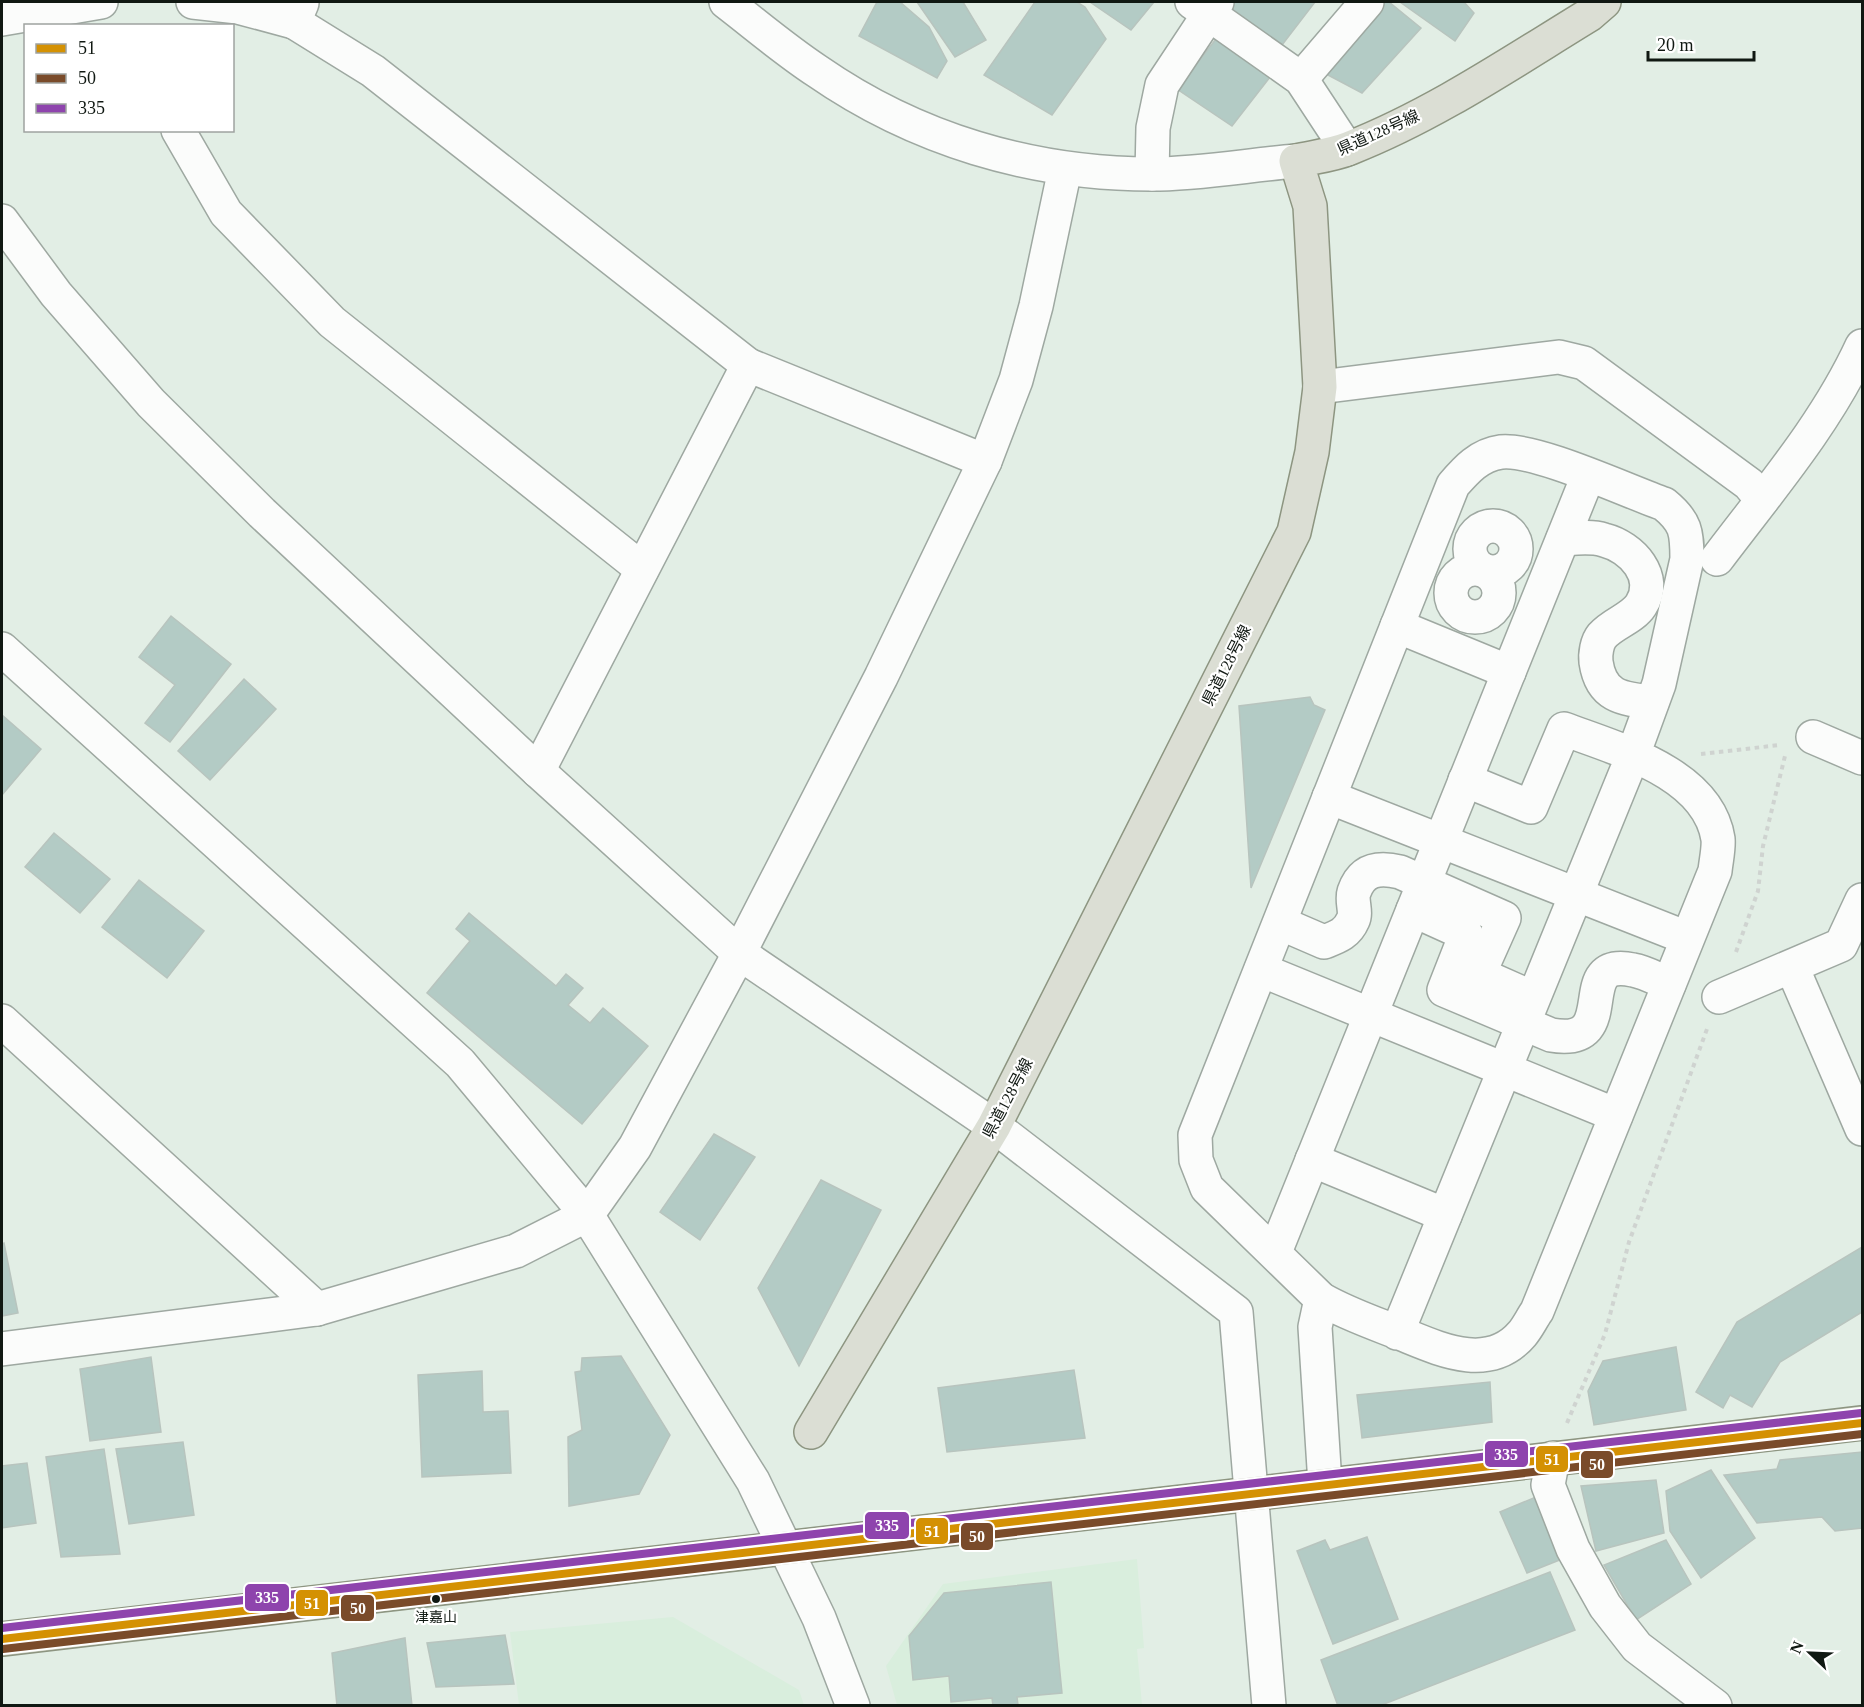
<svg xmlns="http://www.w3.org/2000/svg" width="1864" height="1707" font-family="'Times New Roman','Noto Sans JP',serif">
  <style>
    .built { fill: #d9eedd }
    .building { fill: #b3cbc5; stroke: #b8c4be; stroke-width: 1.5 }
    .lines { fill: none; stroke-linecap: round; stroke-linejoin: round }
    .minor-casing { stroke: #9ea8a1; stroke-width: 36 }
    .major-casing { stroke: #8d9581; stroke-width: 36 }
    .highway-casing { stroke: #8d9581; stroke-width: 36 }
    .path { stroke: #cfd3d0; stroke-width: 4; stroke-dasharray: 4.5 4.5; stroke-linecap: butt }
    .minor { stroke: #fbfcfb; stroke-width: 33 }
    .major { stroke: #dbded4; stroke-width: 33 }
    .highway { stroke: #c6caba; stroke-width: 33 }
    .bus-1-casing { stroke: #fff; stroke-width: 12 }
    .bus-2-casing { stroke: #fff; stroke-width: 12 }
    .bus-3-casing { stroke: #fff; stroke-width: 12 }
    .bus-1 { stroke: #d49103; stroke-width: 8 }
    .bus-2 { stroke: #7a4b2a; stroke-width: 8 }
    .bus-3 { stroke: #8e44ad; stroke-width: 8 }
    .bus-dot { fill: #101812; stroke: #fff; stroke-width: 2 }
    .labels { text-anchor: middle; stroke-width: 4.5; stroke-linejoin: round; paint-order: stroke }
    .bus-label { font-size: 14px; fill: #101812; stroke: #fff }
    .street-label { font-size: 16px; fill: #101812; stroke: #fff }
    .line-badge { stroke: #fff; stroke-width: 2 }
    .badge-label { font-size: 16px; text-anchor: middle; font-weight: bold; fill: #fff }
  </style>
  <rect width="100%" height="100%" fill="#e2eee5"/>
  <g class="built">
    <path d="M1137,1559L1144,1648L1137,1649L1142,1705H897L886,1666L943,1584Z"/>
    <path d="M673,1617L799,1690L804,1705H519L510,1632Z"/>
  </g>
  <g class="building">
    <path d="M877,2H900L929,27L947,61L937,78L859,36Z"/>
    <path d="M917,2H963L986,40L955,57Z"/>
    <path d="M1035,2H1077L1085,7L1106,39L1052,115L984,75Z"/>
    <path d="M1090,2H1154L1131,30Z"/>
    <path d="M1235,2H1315L1282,45L1228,11Z"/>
    <path d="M1383,2H1389L1421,28L1362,93L1326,74Z"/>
    <path d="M1400,2H1464L1474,13L1455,41Z"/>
    <path d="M1219,35L1270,77L1232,126L1177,89Z"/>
    <path d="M171,616L231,664L170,742L145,723L175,685L139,657Z"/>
    <path d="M244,679L276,709L210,780L178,751Z"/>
    <path d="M1310,697L1314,705L1325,710L1251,888L1239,706Z"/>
    <path d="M2,715L41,749L2,795Z"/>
    <path d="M54,833L110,879L80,913L25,867Z"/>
    <path d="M139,880L204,931L167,978L102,927Z"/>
    <path d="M469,913L556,986L566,974L583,988L568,1005L590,1023L603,1008L648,1046L582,1124L427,993L470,941L456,929Z"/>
    <path d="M714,1134L755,1157L700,1240L660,1212Z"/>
    <path d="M821,1180L881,1210L799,1366L758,1288Z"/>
    <path d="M4,1243L18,1313L2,1316V1244Z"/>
    <path d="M1862,1247V1312L1780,1362L1752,1407L1730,1395L1723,1408L1696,1392L1737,1322Z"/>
    <path d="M1676,1347L1686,1410L1594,1425L1588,1391L1603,1361Z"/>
    <path d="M621,1356L670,1435L639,1494L569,1506L568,1437L582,1430L575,1372L581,1371L582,1358Z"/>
    <path d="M151,1357L161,1432L90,1441L80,1369Z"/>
    <path d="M1074,1370L1085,1438L947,1452L938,1388Z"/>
    <path d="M482,1371L483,1412L508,1411L511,1473L422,1477L418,1375Z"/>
    <path d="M1490,1382L1492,1422L1362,1438L1357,1395Z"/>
    <path d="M183,1442L194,1515L129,1524L116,1449Z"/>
    <path d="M104,1449L120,1554L61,1557L46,1457Z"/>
    <path d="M1862,1452V1528L1835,1531L1822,1517L1757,1523L1724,1475L1777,1469L1780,1460Z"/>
    <path d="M27,1463L36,1523L2,1528V1466Z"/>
    <path d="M1711,1470L1755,1538L1701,1578L1670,1531L1666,1491Z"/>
    <path d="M1656,1480L1664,1533L1596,1551L1581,1486Z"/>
    <path d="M1536,1497L1562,1559L1527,1573L1500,1512Z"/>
    <path d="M1367,1537L1398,1619L1333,1644L1297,1551L1325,1540L1330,1550Z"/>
    <path d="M1666,1540L1691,1584L1636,1620L1604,1565Z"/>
    <path d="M1550,1572L1575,1630L1379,1706H1338L1321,1660Z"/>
    <path d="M1051,1582L1062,1693L1017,1697L1018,1705L1014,1706H993L992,1698L951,1702L949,1676L913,1680L909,1636L944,1593Z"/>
    <path d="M505,1635L514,1684L436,1687L427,1643Z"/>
    <path d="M405,1638L412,1706H337L332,1653Z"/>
  </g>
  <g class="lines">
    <g class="minor-casing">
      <g id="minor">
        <path d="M193,2L238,7L294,22L302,3"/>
        <path d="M726,2C756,25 785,50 817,71C915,139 1031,174 1151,174C1199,174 1248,165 1296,161"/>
        <path d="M1192,2L1301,79L1347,149"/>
        <path d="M2,19L101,2"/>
        <path d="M294,22L373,71L748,365"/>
        <path d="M1301,79L1367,2"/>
        <path d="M178,130L226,213L332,322L642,569"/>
        <path d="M1152,174L1153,128L1162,85L1217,2"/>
        <path d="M2,221L56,294L151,403L262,513L538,771L739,953L994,1126L1236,1312L1269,1706"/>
        <path d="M1320,387L1559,357L1584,363L1749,484L1762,500"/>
        <circle cx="1493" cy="549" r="23"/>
        <path d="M1563,539C1577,538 1591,536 1604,540C1632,547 1659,577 1641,605C1632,619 1613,623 1602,636C1597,642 1595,654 1596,662C1601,696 1621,699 1652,702"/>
        <path d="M1717,559C1769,490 1826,424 1862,346"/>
        <circle cx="1475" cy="593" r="24"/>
        <path d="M1397,626L1509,672"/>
        <path d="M2,649L460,1063L587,1215L753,1481L819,1618L853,1706"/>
        <path d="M1813,737L1862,758"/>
        <path d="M538,771L748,365L985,461"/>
        <path d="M1329,797L1687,938"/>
        <path d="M1413,910L1466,934L1444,990L1551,1035C1626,1048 1567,956 1633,970C1645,972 1657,979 1669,984"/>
        <path d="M1280,923L1324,942C1337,937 1347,934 1353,920C1357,912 1351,901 1354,892C1362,869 1379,867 1400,872L1504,918L1479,974L1533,998"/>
        <path d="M1792,967L1862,1129"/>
        <path d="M1261,970L1616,1115"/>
        <path d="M1719,997L1841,945L1862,900"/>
        <path d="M2,1021L317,1309"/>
        <path d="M1312,1160L1445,1215"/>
        <path d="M1275,1252L1588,476"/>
        <path d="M1321,1299L1315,1327L1325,1484"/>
        <path d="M1397,1333L1633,755L1659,684L1687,559C1687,532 1686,522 1664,504C1627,491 1535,448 1501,452C1479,455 1466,470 1453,485L1195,1135L1196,1160L1207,1188L1321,1299C1347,1314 1374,1323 1402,1334C1439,1349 1489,1373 1522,1334C1528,1327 1532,1318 1537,1311L1715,871C1716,861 1719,848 1718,839C1708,773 1617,749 1564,729L1531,807L1465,780"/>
        <path d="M2,1349L317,1309L516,1251L587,1215L635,1147L734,963L881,677L985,461L1016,380L1036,306L1065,169"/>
        <path d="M1553,1458L1548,1485L1573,1549L1605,1606L1637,1647L1715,1706"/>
      </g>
    </g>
    <g class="major-casing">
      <path id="major" d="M811,1432L994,1126L1294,532L1312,452L1320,387L1310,206L1296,161C1314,157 1333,155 1350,148C1434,115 1512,62 1589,15L1604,2"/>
    </g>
    <g class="highway-casing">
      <path id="highway" d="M2,1639L1862,1423"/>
    </g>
    <g class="path">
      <path d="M1701,754L1780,745"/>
      <path d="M1736,952L1758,891L1763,846L1785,756"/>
      <path d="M1567,1423L1605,1334L1629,1242L1707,1029"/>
    </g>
    <use href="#minor" class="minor"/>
    <use href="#major" class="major"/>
    <use href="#highway" class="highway"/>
    <g class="bus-1-casing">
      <path id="bus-1" d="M2,1639L1862,1423"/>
    </g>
    <g class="bus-2-casing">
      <path id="bus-2" d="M3,1649L1862,1434"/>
    </g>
    <g class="bus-3-casing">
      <path id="bus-3" d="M2,1628L1861,1413"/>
    </g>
    <use href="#bus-1" class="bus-1"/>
    <use href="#bus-2" class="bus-2"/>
    <use href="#bus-3" class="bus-3"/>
  </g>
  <circle class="bus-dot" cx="436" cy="1599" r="5"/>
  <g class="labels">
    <g class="bus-label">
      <text x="436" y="1622">津嘉山</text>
    </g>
    <g class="street-label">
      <text transform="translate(1378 132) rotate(-24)" y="6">県道128号線</text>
      <text transform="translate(1226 665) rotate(-63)" y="6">県道128号線</text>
      <text transform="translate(1007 1098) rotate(-62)" y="6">県道128号線</text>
    </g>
  </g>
  <g class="line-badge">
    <rect x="1484" y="1440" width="45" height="28" rx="6" fill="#8e44ad"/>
    <rect x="1535" y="1445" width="34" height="28" rx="6" fill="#d49103"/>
    <rect x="1580" y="1450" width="34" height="29" rx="6" fill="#7a4b2a"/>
    <rect x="864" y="1511" width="46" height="29" rx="6" fill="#8e44ad"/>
    <rect x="915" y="1517" width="34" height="28" rx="6" fill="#d49103"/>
    <rect x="960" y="1522" width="34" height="29" rx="6" fill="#7a4b2a"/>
    <rect x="244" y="1583" width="46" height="29" rx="6" fill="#8e44ad"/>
    <rect x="295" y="1589" width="34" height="28" rx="6" fill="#d49103"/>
    <rect x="340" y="1594" width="35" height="28" rx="6" fill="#7a4b2a"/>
  </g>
  <g class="badge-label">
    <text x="1506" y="1460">335</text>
    <text x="1552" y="1465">51</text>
    <text x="1597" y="1470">50</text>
    <text x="887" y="1531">335</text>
    <text x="932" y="1537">51</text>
    <text x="977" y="1542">50</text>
    <text x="267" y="1603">335</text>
    <text x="312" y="1609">51</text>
    <text x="358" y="1614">50</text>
  </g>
  <rect width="1864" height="1707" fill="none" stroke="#101812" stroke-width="6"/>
  <rect x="24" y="24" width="210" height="108" fill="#ffffff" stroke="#9fa3a0" stroke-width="1.5"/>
  <rect x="36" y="44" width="30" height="9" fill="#d49103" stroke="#9fa3a0" stroke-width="1.5"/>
  <text x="78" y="54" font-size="18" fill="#101812">51</text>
  <rect x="36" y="74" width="30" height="9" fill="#7a4b2a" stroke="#9fa3a0" stroke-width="1.5"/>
  <text x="78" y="84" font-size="18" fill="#101812">50</text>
  <rect x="36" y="104" width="30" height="9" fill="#8e44ad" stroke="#9fa3a0" stroke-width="1.5"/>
  <text x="78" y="114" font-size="18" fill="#101812">335</text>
  <g transform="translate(1810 1653) rotate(293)" stroke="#ffffff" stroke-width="4.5" paint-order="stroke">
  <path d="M0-4.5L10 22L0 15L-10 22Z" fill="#101812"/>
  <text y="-9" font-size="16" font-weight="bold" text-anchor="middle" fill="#101812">N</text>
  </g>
  <path d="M1648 51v9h106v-9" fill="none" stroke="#101812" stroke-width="3"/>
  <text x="1657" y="51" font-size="18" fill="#101812" stroke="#ffffff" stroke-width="4.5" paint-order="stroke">20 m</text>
</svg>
